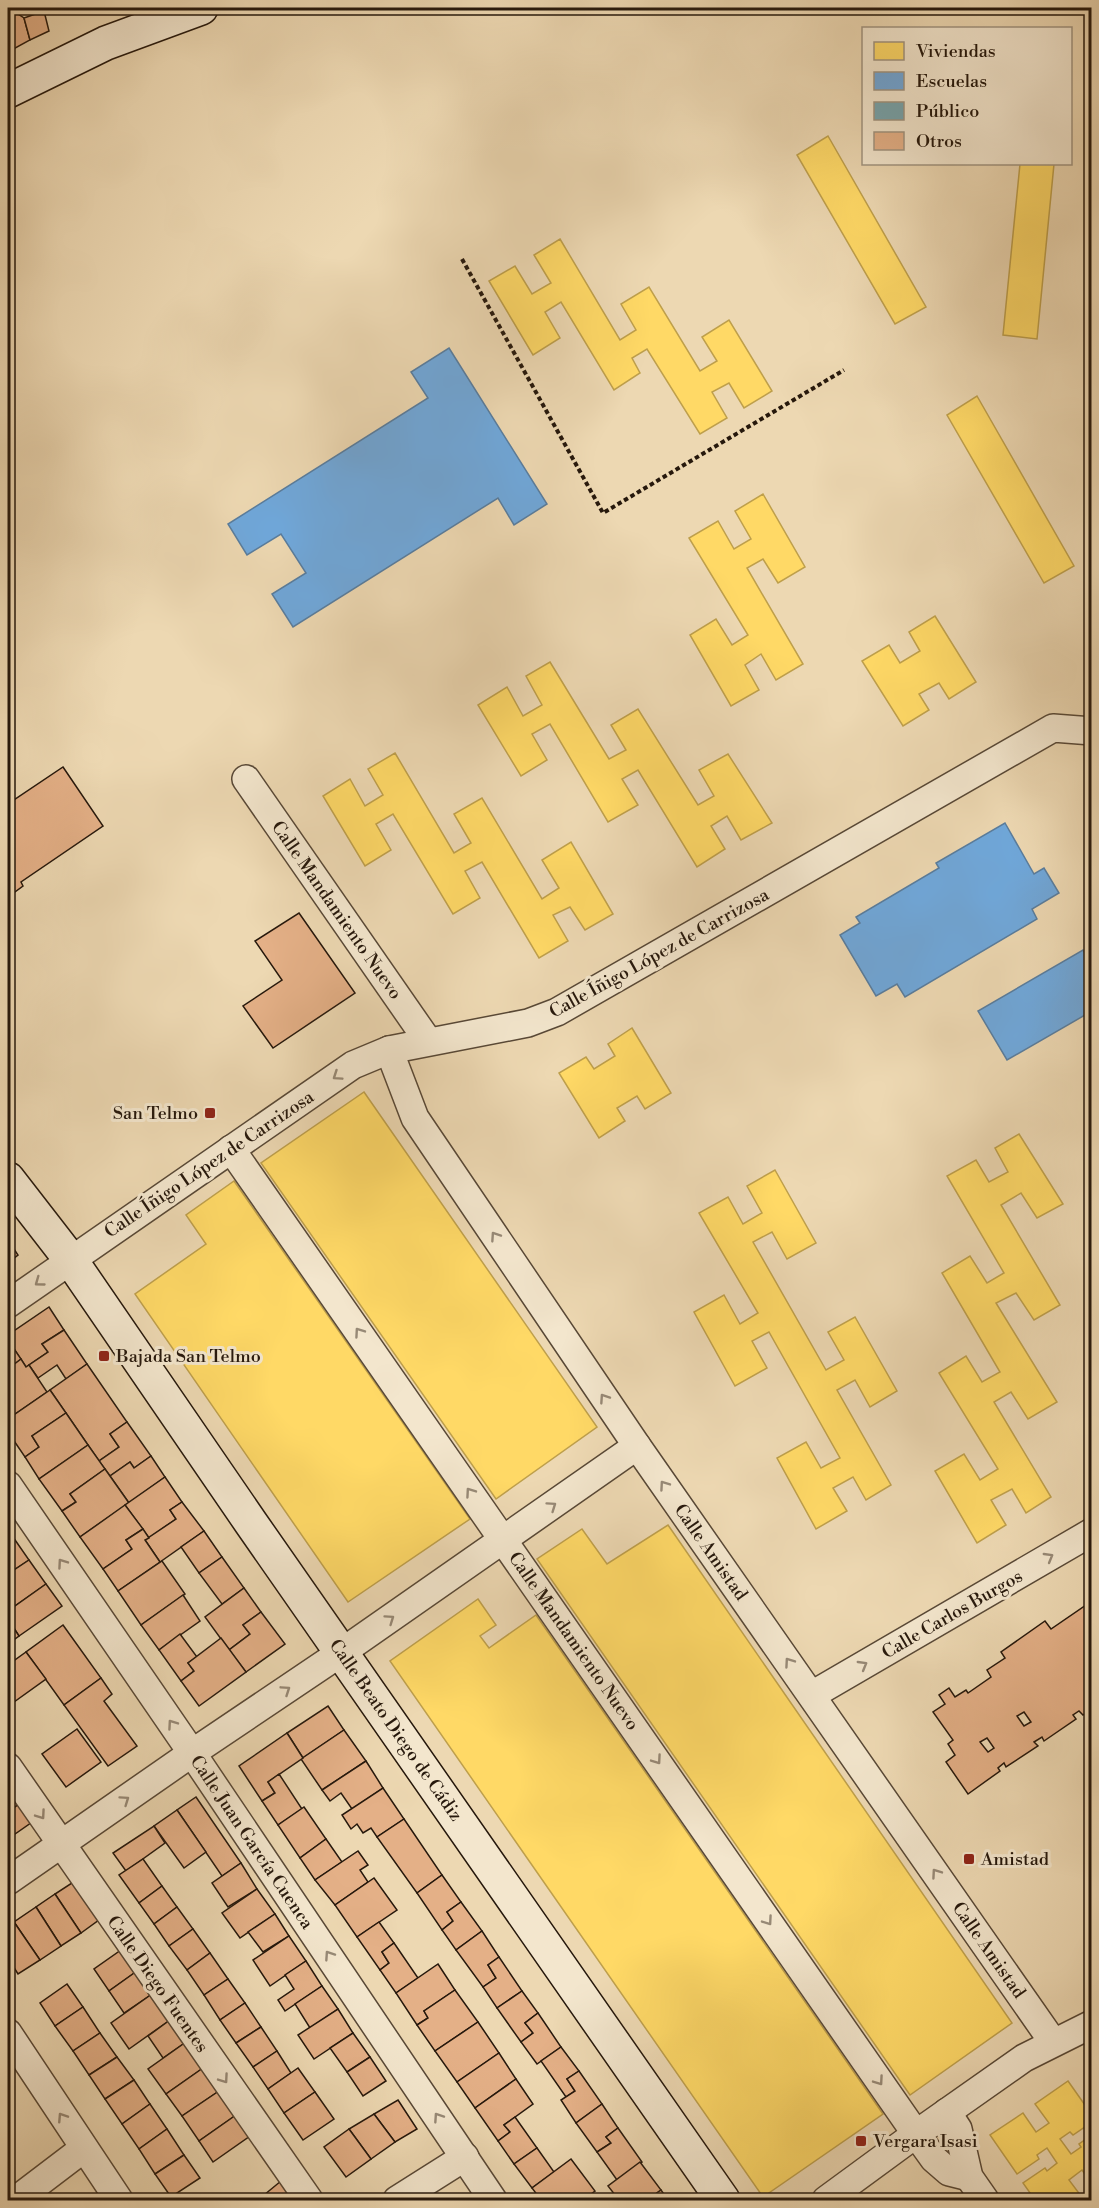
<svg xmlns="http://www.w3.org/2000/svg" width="1099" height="2208" font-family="'Libre Bodoni',serif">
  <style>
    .homes { fill: #ffd966; stroke: #be9f4b; stroke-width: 1.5 }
    .schools { fill: #6fa8dc; stroke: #597d9e; stroke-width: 1.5 }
    .public { fill: #76a5af; stroke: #5e7b7e; stroke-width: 1.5 }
    .building { fill: #e4b087; stroke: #26180c; stroke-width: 1.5; fill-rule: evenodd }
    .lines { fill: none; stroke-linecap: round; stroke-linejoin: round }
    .street-casing { stroke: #584836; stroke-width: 30 }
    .secondary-casing { stroke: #26180c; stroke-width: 36 }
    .path { stroke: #26180c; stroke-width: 4; stroke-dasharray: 4.5 3; stroke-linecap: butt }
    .street { stroke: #f3e6cd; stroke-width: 27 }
    .secondary { stroke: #f3e6cd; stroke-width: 33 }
    .oneway { stroke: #978976 }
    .poi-dot { fill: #8f2418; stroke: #f3e6cd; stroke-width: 2 }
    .labels { text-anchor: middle; stroke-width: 6; stroke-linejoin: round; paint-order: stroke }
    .street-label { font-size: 18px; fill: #26180c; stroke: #f3e6cd }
    .poi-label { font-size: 18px; fill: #26180c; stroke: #f3e6cd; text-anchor: start }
  </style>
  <rect width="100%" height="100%" fill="#edd8b2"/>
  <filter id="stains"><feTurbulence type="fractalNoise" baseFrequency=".00333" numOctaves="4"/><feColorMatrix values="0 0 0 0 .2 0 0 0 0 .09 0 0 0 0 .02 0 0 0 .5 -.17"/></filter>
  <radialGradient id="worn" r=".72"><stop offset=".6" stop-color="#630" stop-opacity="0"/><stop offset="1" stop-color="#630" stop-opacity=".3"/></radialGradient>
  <g class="homes">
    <path d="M828,136L926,307L895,324L797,155Z"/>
    <path d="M1020,164H1054L1037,339L1003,335Z"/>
    <path d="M560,239L620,340L636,330L621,304L649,287L700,371L717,361L702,337L729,320L772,391L744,408L729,383L712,392L727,418L700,434L647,349L632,358L640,373L614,390L561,302L545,312L560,338L533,355L489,281L515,266L532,294L551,283L534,255Z"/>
    <path d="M977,396L1074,566L1044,583L947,415Z"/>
    <path d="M763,494L805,567L778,583L763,559L747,568L803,664L776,680L761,654L745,665L759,690L731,706L690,635L716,619L732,645L748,635L689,538L718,521L734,549L751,539L735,511Z"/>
    <path d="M935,616L976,682L949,699L939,683L919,694L929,710L903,726L862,661L889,645L900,663L920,651L909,632Z"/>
    <path d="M550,662L609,759L626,750L611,725L638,709L698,805L714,796L699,770L728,754L772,823L741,840L727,816L711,826L725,849L697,867L638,770L622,779L638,805L608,822L550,724L532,734L547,760L521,776L478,705L507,687L523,716L542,705L526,676Z"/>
    <path d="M395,753L454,853L471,843L454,814L482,798L542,899L559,888L542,860L571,842L613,914L585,930L570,907L553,915L568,941L539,958L482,862L465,871L480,898L453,914L393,814L376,824L391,850L365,866L323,796L350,779L365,806L383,795L368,769Z"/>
    <path d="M632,1028L671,1093L645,1109L637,1096L617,1108L625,1121L599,1138L559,1073L586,1057L594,1069L615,1056L608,1044Z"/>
    <path d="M364,1092L597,1427L496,1499L261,1163Z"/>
    <path d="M1019,1134L1063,1204L1037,1218L1021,1193L1001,1205L1060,1305L1034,1320L1016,1293L996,1303L1057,1402L1028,1419L1011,1392L994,1402L1051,1497L1026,1513L1012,1489L991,1500L1006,1525L977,1543L935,1471L964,1454L980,1480L998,1469L939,1373L966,1356L982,1382L1000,1372L942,1273L970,1256L987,1283L1004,1273L947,1176L976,1160L989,1182L1008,1172L995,1148Z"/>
    <path d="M775,1170L816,1243L787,1259L772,1232L753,1242L826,1370L844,1360L828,1332L855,1317L897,1391L870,1407L855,1380L837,1390L891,1485L866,1500L853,1477L833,1488L847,1511L816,1529L777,1458L806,1442L821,1468L840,1458L769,1332L752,1341L767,1368L735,1386L694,1312L724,1295L740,1324L758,1313L699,1213L728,1197L743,1224L762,1213L747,1186Z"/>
    <path d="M234,1181L470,1519L348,1602L135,1294L206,1244L186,1215Z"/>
    <path d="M668,1525L1012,2023L910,2095L537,1559L582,1529L607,1564Z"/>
    <path d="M478,1599L496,1625L480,1636L489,1648L536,1615L883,2114L763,2197L390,1661Z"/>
    <path d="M1068,2081L1092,2115V2122L1073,2135L1070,2132L1060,2139L1071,2154L1081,2147L1079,2144L1092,2135V2184L1082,2170L1069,2180L1084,2200H1035L1023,2183L1045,2168L1047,2171L1057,2163L1047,2148L1037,2155L1039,2159L1017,2174L990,2135L1023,2113L1036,2132L1049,2123L1035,2104Z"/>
  </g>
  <g class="schools">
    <path d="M449,348L547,504L514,525L498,498L293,627L272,594L306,573L281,534L247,555L228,524L428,398L411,372Z"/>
    <path d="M1005,823L1034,874L1044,868L1059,893L1032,909L1037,919L905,997L897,984L876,996L840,935L860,923L856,917L939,868L936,863Z"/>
    <path d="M1083,950L1090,963L1092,962V1011L1007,1060L978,1011Z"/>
  </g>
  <path class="public" d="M1088,781L1092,783V865L1088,863Z"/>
  <g class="building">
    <path d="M8,8H14L15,12L24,18L30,40L8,52Z"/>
    <path d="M44,11L49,31L30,40L24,18Z"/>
    <path d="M63,767L103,826L21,882L23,886L8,897V804Z"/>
    <path d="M299,913L355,993L273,1048L243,1006L282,980L255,941Z"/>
    <path d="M8,1240L18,1255L8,1263Z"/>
    <path d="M49,1307L64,1330L42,1344L48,1352L26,1367L8,1340V1335Z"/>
    <path d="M64,1330L87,1364L66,1379L57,1365L38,1378L29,1365L48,1352L42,1344Z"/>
    <path d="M8,1340L21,1359L8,1369Z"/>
    <path d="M21,1359L26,1367L29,1365L47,1392L8,1419V1382L10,1380L8,1377V1369Z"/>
    <path d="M87,1364L127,1422L110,1434L119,1447L99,1461L50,1390Z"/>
    <path d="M50,1390L66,1413L32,1436L39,1447L25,1457L8,1432V1419Z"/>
    <path d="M66,1413L88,1445L39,1479L25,1457L39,1447L32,1436Z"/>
    <path d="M127,1422L151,1456L134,1468L130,1462L110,1476L99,1461L119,1447L110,1434Z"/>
    <path d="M88,1445L105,1469L70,1494L76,1502L62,1511L39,1479Z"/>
    <path d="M151,1456L165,1477L129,1503L110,1476L130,1462L134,1468Z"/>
    <path d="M105,1469L129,1503L80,1537L62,1511L76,1502L70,1494Z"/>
    <path d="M165,1477L182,1502L170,1510L176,1519L149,1538L125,1505Z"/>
    <path d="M182,1502L204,1531L160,1562L145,1540L176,1519L170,1510Z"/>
    <path d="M125,1505L143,1529L126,1540L132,1549L103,1569L80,1537Z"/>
    <path d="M143,1529L149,1538L145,1540L160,1562L118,1591L103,1569L132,1549L126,1540Z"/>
    <path d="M204,1531L222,1557L199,1573L181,1547Z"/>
    <path d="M13,1537L29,1560L8,1574V1541Z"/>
    <path d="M222,1557L244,1588L222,1604L199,1573Z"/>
    <path d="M29,1560L46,1584L8,1611V1574Z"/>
    <path d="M162,1561L185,1594L141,1625L118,1591Z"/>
    <path d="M46,1584L62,1606L19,1636L8,1619V1611Z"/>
    <path d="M244,1588L261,1612L243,1625L250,1634L229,1650L205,1617Z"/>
    <path d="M183,1595L200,1621L159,1650L141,1625Z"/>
    <path d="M1092,1601V1709L1083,1715L1079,1711L1073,1715L1076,1719L1044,1741L1042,1737L1034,1742L1038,1746L1006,1767L1004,1763L998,1768L1000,1771L968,1794L946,1762L955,1755L948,1744L953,1740L933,1712L945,1704L939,1695L949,1688L955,1697L966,1690L968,1693L991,1677L987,1670L1005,1658L1001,1652L1045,1621L1051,1629ZM1024,1712L1031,1722L1024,1726L1017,1716ZM987,1738L994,1748L988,1752L980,1742Z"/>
    <path d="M261,1612L285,1644L246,1672L229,1650L250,1634L243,1625Z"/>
    <path d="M8,1619L19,1636L8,1644Z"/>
    <path d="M63,1625L101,1678L64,1705L26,1652Z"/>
    <path d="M180,1634L197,1657L188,1663L194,1671L181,1681L159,1650Z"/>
    <path d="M221,1638L246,1672L199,1706L181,1681L194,1671L188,1663Z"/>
    <path d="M26,1652L46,1679L14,1702L8,1693V1665Z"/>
    <path d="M101,1678L112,1694L104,1701L137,1746L108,1766L64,1705Z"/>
    <path d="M328,1706L344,1730L303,1758L287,1733Z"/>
    <path d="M77,1729L101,1762L66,1787L42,1754Z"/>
    <path d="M344,1730L366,1761L322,1790L301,1759Z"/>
    <path d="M287,1733L303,1758L268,1782L275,1793L262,1801L239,1766Z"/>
    <path d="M366,1761L383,1788L352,1809L341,1793L330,1801L322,1790Z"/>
    <path d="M279,1774L302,1809L278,1825L262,1801L275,1793L268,1782Z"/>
    <path d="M8,1782L22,1802L8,1812Z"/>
    <path d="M383,1788L404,1819L377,1837L371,1828L363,1833L357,1824L351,1829L342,1815Z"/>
    <path d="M196,1797L241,1863L222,1876L177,1810Z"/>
    <path d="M22,1802L35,1820L15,1834L8,1825V1812Z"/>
    <path d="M304,1807L326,1839L300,1858L278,1825Z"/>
    <path d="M177,1810L206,1852L184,1868L154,1826Z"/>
    <path d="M404,1819L442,1875L417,1893L377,1837Z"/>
    <path d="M154,1826L165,1843L126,1871L113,1853Z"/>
    <path d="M326,1839L342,1862L315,1880L300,1858Z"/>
    <path d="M358,1851L368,1865L360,1870L368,1882L335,1905L315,1880Z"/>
    <path d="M143,1859L162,1886L139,1903L119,1875Z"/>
    <path d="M241,1863L257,1889L228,1907L212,1883Z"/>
    <path d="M442,1875L461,1902L447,1912L453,1921L442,1930L417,1893Z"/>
    <path d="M374,1878L397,1910L357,1937L335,1905Z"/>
    <path d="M78,1879L103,1917L81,1933L55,1894Z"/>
    <path d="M162,1886L177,1907L154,1924L139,1903Z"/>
    <path d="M257,1889L275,1914L240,1938L222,1913Z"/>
    <path d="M55,1894L81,1933L61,1946L36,1907Z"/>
    <path d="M461,1902L482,1931L456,1950L442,1930L453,1921L447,1912Z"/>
    <path d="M36,1907L61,1946L40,1960L14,1922Z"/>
    <path d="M177,1907L193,1929L169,1946L154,1924Z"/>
    <path d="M275,1914L289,1936L263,1952L248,1932Z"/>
    <path d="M14,1922L40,1960L18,1974L8,1958V1926Z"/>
    <path d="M379,1922L394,1943L382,1952L389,1963L380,1970L357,1937Z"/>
    <path d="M193,1929L210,1953L187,1970L169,1946Z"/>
    <path d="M482,1931L499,1957L488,1965L496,1978L483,1987L456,1950Z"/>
    <path d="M289,1936L306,1961L270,1986L253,1960Z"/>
    <path d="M394,1943L418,1978L396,1993L380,1970L389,1963L382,1952Z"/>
    <path d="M121,1950L137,1971L109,1991L94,1969Z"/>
    <path d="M210,1953L228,1979L204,1995L187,1970Z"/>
    <path d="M499,1957L522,1991L497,2008L483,1987L496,1978L488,1965Z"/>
    <path d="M306,1961L322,1986L285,2011L278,2000L294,1989L285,1975Z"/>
    <path d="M438,1964L455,1990L424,2011L428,2018L417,2025L396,1993Z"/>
    <path d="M137,1971L152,1994L124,2013L109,1991Z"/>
    <path d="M228,1979L245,2003L220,2020L204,1995Z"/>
    <path d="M67,1984L83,2007L55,2026L40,2003Z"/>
    <path d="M322,1986L338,2009L310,2028L295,2004Z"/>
    <path d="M455,1990L478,2022L435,2051L417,2025L428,2018L424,2011Z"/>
    <path d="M522,1991L538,2013L525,2023L533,2033L521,2042L497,2008Z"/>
    <path d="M152,1994L170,2020L129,2049L111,2023Z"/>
    <path d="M245,2003L261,2027L236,2043L220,2020Z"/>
    <path d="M83,2007L100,2033L73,2051L55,2026Z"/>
    <path d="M338,2009L353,2033L314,2059L298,2035Z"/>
    <path d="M538,2013L561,2047L537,2064L521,2042L533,2033L525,2023Z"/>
    <path d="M170,2020L186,2042L163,2058L148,2036Z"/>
    <path d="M478,2022L499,2053L457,2082L435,2051Z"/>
    <path d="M261,2027L277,2051L253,2067L236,2043Z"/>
    <path d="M100,2033L117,2057L89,2075L73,2051Z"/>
    <path d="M353,2033L370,2057L347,2072L330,2048Z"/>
    <path d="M186,2042L203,2068L166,2094L148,2069Z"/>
    <path d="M561,2047L579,2071L567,2079L575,2091L566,2097L541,2061Z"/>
    <path d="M277,2051L291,2073L268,2089L253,2067Z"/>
    <path d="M499,2053L516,2079L475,2108L457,2082Z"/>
    <path d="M117,2057L134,2080L105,2099L89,2075Z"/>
    <path d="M370,2057L386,2081L363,2096L347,2072Z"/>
    <path d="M203,2068L219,2091L182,2116L166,2094Z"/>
    <path d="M298,2068L315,2092L284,2113L268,2089Z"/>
    <path d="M579,2071L602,2104L576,2123L561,2100L575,2091L567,2079Z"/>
    <path d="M516,2079L533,2104L504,2125L510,2132L498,2141L475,2108Z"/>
    <path d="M134,2080L150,2104L122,2124L105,2099Z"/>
    <path d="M219,2091L236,2115L199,2141L182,2116Z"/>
    <path d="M315,2092L334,2119L303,2140L284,2113Z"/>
    <path d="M398,2100L417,2129L395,2142L374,2114Z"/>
    <path d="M150,2104L167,2129L139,2149L122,2124Z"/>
    <path d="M602,2104L618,2128L606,2137L611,2143L597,2152L576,2123Z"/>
    <path d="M374,2114L395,2142L371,2159L349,2129Z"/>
    <path d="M236,2115L250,2136L213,2162L199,2141Z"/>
    <path d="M515,2117L537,2148L514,2164L498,2141L510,2132L504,2125Z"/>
    <path d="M618,2128L642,2162L617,2180L597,2152L611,2143L606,2137Z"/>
    <path d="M167,2129L184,2155L155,2174L139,2149Z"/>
    <path d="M349,2129L371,2159L346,2177L324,2147Z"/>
    <path d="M537,2148L554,2172L532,2188L514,2164Z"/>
    <path d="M184,2155L200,2178L171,2197L155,2174Z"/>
    <path d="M571,2159L595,2191L583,2200H541L532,2188Z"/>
    <path d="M640,2162L661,2190L647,2200H619L608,2186Z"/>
    <path d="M281,2181L295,2200H258Z"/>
    <path d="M661,2190L668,2200H647Z"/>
  </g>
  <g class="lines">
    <g class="street-casing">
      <g id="street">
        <path d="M246,779L428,1041"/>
        <path d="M389,1050L415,1118L637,1446L1053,2042"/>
        <path d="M231,1149L916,2134L934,2159L949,2172L969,2177"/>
        <path d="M8,1304L353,1065L389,1050L528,1023L557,1012L1053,728L1092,731"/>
        <path d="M8,1485L192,1753L493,2200"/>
        <path d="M812,1695L1092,1532"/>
        <path d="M8,1767L309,2200"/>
        <path d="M8,1881L192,1753L342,1652L637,1446"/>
        <path d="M8,2033L119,2200"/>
        <path d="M947,2112L958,2129L969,2177L985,2200"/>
        <path d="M16,2200L83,2149"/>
        <path d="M397,2200L465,2157"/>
        <path d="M826,2200L916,2134L1024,2058L1092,2024"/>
      </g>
    </g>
    <g class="secondary-casing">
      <g id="secondary">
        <path d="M8,91L106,43L201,8"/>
        <path d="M8,1179L70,1259L251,1523L723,2200"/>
      </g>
    </g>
    <path class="path" d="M462,259L603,513L844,370"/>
    <use href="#street" class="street"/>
    <use href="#secondary" class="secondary"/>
  </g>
  <defs><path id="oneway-chevron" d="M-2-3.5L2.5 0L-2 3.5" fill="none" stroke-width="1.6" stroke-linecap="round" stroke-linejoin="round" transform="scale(1.5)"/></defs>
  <g class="oneway">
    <use href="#oneway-chevron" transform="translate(337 1076) rotate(146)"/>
    <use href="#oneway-chevron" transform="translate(495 1236) rotate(-124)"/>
    <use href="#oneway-chevron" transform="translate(39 1282) rotate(144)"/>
    <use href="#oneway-chevron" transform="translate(359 1332) rotate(-125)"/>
    <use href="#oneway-chevron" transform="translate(604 1398) rotate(-124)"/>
    <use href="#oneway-chevron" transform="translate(664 1485) rotate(-125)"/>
    <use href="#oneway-chevron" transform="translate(470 1492) rotate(-125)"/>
    <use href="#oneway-chevron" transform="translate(552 1506) rotate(-35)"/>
    <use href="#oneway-chevron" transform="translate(1049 1557) rotate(-30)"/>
    <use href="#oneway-chevron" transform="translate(62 1563) rotate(-125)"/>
    <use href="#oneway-chevron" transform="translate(390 1619) rotate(-35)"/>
    <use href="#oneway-chevron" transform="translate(789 1662) rotate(-125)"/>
    <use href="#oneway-chevron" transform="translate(863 1665) rotate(-30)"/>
    <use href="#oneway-chevron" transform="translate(286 1690) rotate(-34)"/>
    <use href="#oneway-chevron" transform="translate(172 1724) rotate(-125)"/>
    <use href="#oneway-chevron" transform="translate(657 1760) rotate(55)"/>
    <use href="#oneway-chevron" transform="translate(125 1800) rotate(-35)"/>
    <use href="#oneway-chevron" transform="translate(41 1815) rotate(55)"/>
    <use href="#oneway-chevron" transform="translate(936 1873) rotate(-125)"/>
    <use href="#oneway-chevron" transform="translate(768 1921) rotate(55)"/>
    <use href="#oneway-chevron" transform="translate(329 1955) rotate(-124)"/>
    <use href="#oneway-chevron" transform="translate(224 2079) rotate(55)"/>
    <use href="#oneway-chevron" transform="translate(879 2081) rotate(55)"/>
    <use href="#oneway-chevron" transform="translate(62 2117) rotate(-123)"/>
    <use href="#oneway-chevron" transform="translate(438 2117) rotate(-124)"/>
  </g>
  <g class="poi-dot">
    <rect x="204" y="1107" width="12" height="12" rx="3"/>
    <rect x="98" y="1350" width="12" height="12" rx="3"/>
    <rect x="963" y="1853" width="12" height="12" rx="3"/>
    <rect x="855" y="2135" width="12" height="12" rx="3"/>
  </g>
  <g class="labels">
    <g class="street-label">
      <text transform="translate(337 910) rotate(55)" y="6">Calle Mandamiento Nuevo</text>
      <text transform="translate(659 953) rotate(-29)" y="6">Calle Íñigo López de Carrizosa</text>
      <text transform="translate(209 1164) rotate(-34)" y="6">Calle Íñigo López de Carrizosa</text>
      <text transform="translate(711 1552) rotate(55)" y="6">Calle Amistad</text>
      <text transform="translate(952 1614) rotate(-30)" y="6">Calle Carlos Burgos</text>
      <text transform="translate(574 1641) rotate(55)" y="6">Calle Mandamiento Nuevo</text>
      <text transform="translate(396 1730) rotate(55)" y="6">Calle Beato Diego de Cádiz</text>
      <text transform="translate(252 1842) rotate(56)" y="6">Calle Juan García Cuenca</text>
      <text transform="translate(989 1950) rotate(55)" y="6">Calle Amistad</text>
      <text transform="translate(158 1984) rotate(55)" y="6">Calle Diego Fuentes</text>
    </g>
    <g class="poi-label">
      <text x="198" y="1119" text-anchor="end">San Telmo</text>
      <text x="116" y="1362">Bajada San Telmo</text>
      <text x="981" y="1865">Amistad</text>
      <text x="873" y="2147">Vergara Isasi</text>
    </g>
  </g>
  <rect width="1099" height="2208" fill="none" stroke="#edd8b2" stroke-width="30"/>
  <rect x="9" y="9" width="1081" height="2190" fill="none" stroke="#26180c" stroke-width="3"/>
  <rect x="15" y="15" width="1069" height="2178" fill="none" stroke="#26180c" stroke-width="1.5"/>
  <rect x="862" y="27" width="210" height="138" fill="#f3e6cd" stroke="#a19480" stroke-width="1.5"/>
  <rect x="874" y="42" width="30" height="18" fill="#ffd966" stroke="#a19480" stroke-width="1.5"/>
  <text x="916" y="57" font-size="18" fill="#26180c">Viviendas</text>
  <rect x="874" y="72" width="30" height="18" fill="#6fa8dc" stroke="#a19480" stroke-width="1.5"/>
  <text x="916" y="87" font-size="18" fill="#26180c">Escuelas</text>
  <rect x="874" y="102" width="30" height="18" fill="#76a5af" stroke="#a19480" stroke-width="1.5"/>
  <text x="916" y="117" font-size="18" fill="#26180c">Público</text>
  <rect x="874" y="132" width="30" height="18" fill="#e4b087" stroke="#a19480" stroke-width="1.5"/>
  <text x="916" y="147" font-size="18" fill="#26180c">Otros</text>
  <rect width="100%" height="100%" filter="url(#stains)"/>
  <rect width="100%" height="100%" fill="url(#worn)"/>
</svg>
